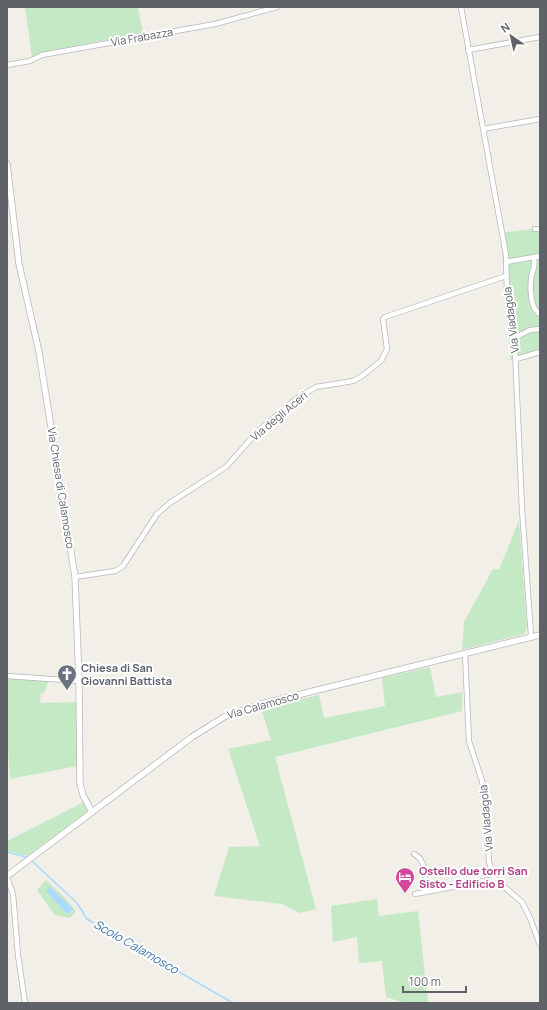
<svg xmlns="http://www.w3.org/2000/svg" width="547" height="1010" font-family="Manrope,sans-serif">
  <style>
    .green { fill: #c5e8c5 }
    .water { fill: #aadaff }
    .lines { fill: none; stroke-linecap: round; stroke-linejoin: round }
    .stream { stroke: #aadaff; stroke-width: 1.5 }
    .minor-casing { stroke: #b5b8bc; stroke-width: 6 }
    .tertiary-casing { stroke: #b5b8bc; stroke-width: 7 }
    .minor { stroke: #fff; stroke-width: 4.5 }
    .tertiary { stroke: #fff; stroke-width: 5.5 }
    .labels { text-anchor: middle; stroke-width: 4; stroke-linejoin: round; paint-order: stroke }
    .street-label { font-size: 11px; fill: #5f6368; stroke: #fff }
    .worship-label { font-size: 11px; font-weight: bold; fill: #5b616d; stroke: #fff; text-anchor: start }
    .hotel-label { font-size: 11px; font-weight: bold; fill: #b23c85; stroke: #fff; text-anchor: start }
    .water-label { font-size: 12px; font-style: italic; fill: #4174aa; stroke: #fff }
  </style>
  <rect width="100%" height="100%" fill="#f1efe8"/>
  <g class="green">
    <path d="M25,7H138L143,33L39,53L32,57Z"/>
    <path d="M540,228V353L510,360L501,233Z"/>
    <path d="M519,520L527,627L524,634L462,650L464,622L493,569L499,570Z"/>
    <path d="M430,667L436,697L462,692V711L275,757L316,909L300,913L282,904L214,896L229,847L260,846L228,749L271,740L261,708L319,695L324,718L385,706L382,678Z"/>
    <path d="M7,674L51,676L44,693H41L40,703L77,702V766L10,779L7,735Z"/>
    <path d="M84,802L87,807L86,812L27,856L7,851V841Z"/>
    <path d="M46,880L65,898L76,911L70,918L55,915L37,890Z"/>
    <path d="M377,899L379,916L418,911L428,1003H405L386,997L382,961L359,963L357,937L333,942L331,906Z"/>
  </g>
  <path class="water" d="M50,887L73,909L67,914L46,891Z"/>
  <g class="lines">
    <g class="stream">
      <path d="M7,852L26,857"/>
      <path d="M32,861L77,903L87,919L233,1003"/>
    </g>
    <g class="minor-casing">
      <g id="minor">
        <path d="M461,7L506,255L507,295L515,350L522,509L531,636"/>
        <path d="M468,50L540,37"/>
        <path d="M7,65L30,61L42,55L215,24L277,7"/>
        <path d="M483,129L540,119"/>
        <path d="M535,229H540"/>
        <path d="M534,257C536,266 532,271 531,279C530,289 530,309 540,314"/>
        <path d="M506,262L540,256"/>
        <path d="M514,338L530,330L540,329"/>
        <path d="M516,359L540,352"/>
        <path d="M75,577L115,571L123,566L157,514L171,502L226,467L258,431L296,399L316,387L353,381L362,376L381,361L387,349L383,319L385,317L506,276"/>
        <path d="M465,653L469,741L482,781L486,800L489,862L495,879L522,902L530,918L540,945"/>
        <path d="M7,676L79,681"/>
        <path d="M414,854C427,860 425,880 426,892"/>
        <path d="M7,877L13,894L18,955L25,1003"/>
        <path d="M415,894L495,879"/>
      </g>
    </g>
    <g class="tertiary-casing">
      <g id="tertiary">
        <path d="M7,164L19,264L39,352L75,577L79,681L80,784L83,795L92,812"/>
        <path d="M7,876L192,737L224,717L261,704L540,635"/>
      </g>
    </g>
    <use href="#minor" class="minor"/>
    <use href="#tertiary" class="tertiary"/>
  </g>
  <defs>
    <g id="church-pin" transform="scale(1)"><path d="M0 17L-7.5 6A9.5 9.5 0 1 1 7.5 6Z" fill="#6b7280" stroke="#fff"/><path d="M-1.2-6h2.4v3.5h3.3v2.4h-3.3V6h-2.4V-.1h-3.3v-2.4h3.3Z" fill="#fff"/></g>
    <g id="hotel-pin" transform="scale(1)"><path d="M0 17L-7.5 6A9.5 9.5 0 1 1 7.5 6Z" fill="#d1479c" stroke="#fff"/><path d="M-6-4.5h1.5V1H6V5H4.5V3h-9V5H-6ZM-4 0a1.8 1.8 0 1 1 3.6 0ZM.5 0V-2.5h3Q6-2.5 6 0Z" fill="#fff"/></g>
  </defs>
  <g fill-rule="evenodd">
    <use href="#church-pin" x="67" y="674"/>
    <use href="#hotel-pin" x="405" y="877"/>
  </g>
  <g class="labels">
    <g class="street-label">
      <text transform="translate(142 37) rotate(-10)" y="4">Via Frabazza</text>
      <text transform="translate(511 320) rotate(-97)" y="4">Via Viadagola</text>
      <text transform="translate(279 416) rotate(-40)" y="4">Via degli Aceri</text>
      <text transform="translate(61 488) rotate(81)" y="4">Via Chiesa di Calamosco</text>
      <text transform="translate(263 705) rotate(-16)" y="4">Via Calamosco</text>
      <text transform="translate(486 818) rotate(-95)" y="4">Via Viadagola</text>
    </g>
    <g class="worship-label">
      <text x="81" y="672">Chiesa di San<tspan x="81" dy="13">Giovanni Battista</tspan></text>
    </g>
    <g class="hotel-label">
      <text x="419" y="875">Ostello due torri San<tspan x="419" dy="13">Sisto - Edificio B</tspan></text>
    </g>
    <g class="water-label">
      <text transform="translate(136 947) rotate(30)" y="4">Scolo Calamosco</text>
    </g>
  </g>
  <rect width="547" height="1010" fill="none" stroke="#5f6368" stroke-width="16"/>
  <g transform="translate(511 36) rotate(326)" stroke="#ffffff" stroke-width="3" paint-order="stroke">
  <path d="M0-3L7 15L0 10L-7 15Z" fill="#5f6368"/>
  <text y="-6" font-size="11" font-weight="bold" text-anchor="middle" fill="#5f6368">N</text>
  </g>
  <path d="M403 986v6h63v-6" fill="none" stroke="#5f6368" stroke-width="2"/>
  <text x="409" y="986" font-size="12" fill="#5f6368" stroke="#ffffff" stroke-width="3" paint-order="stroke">100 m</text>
</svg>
